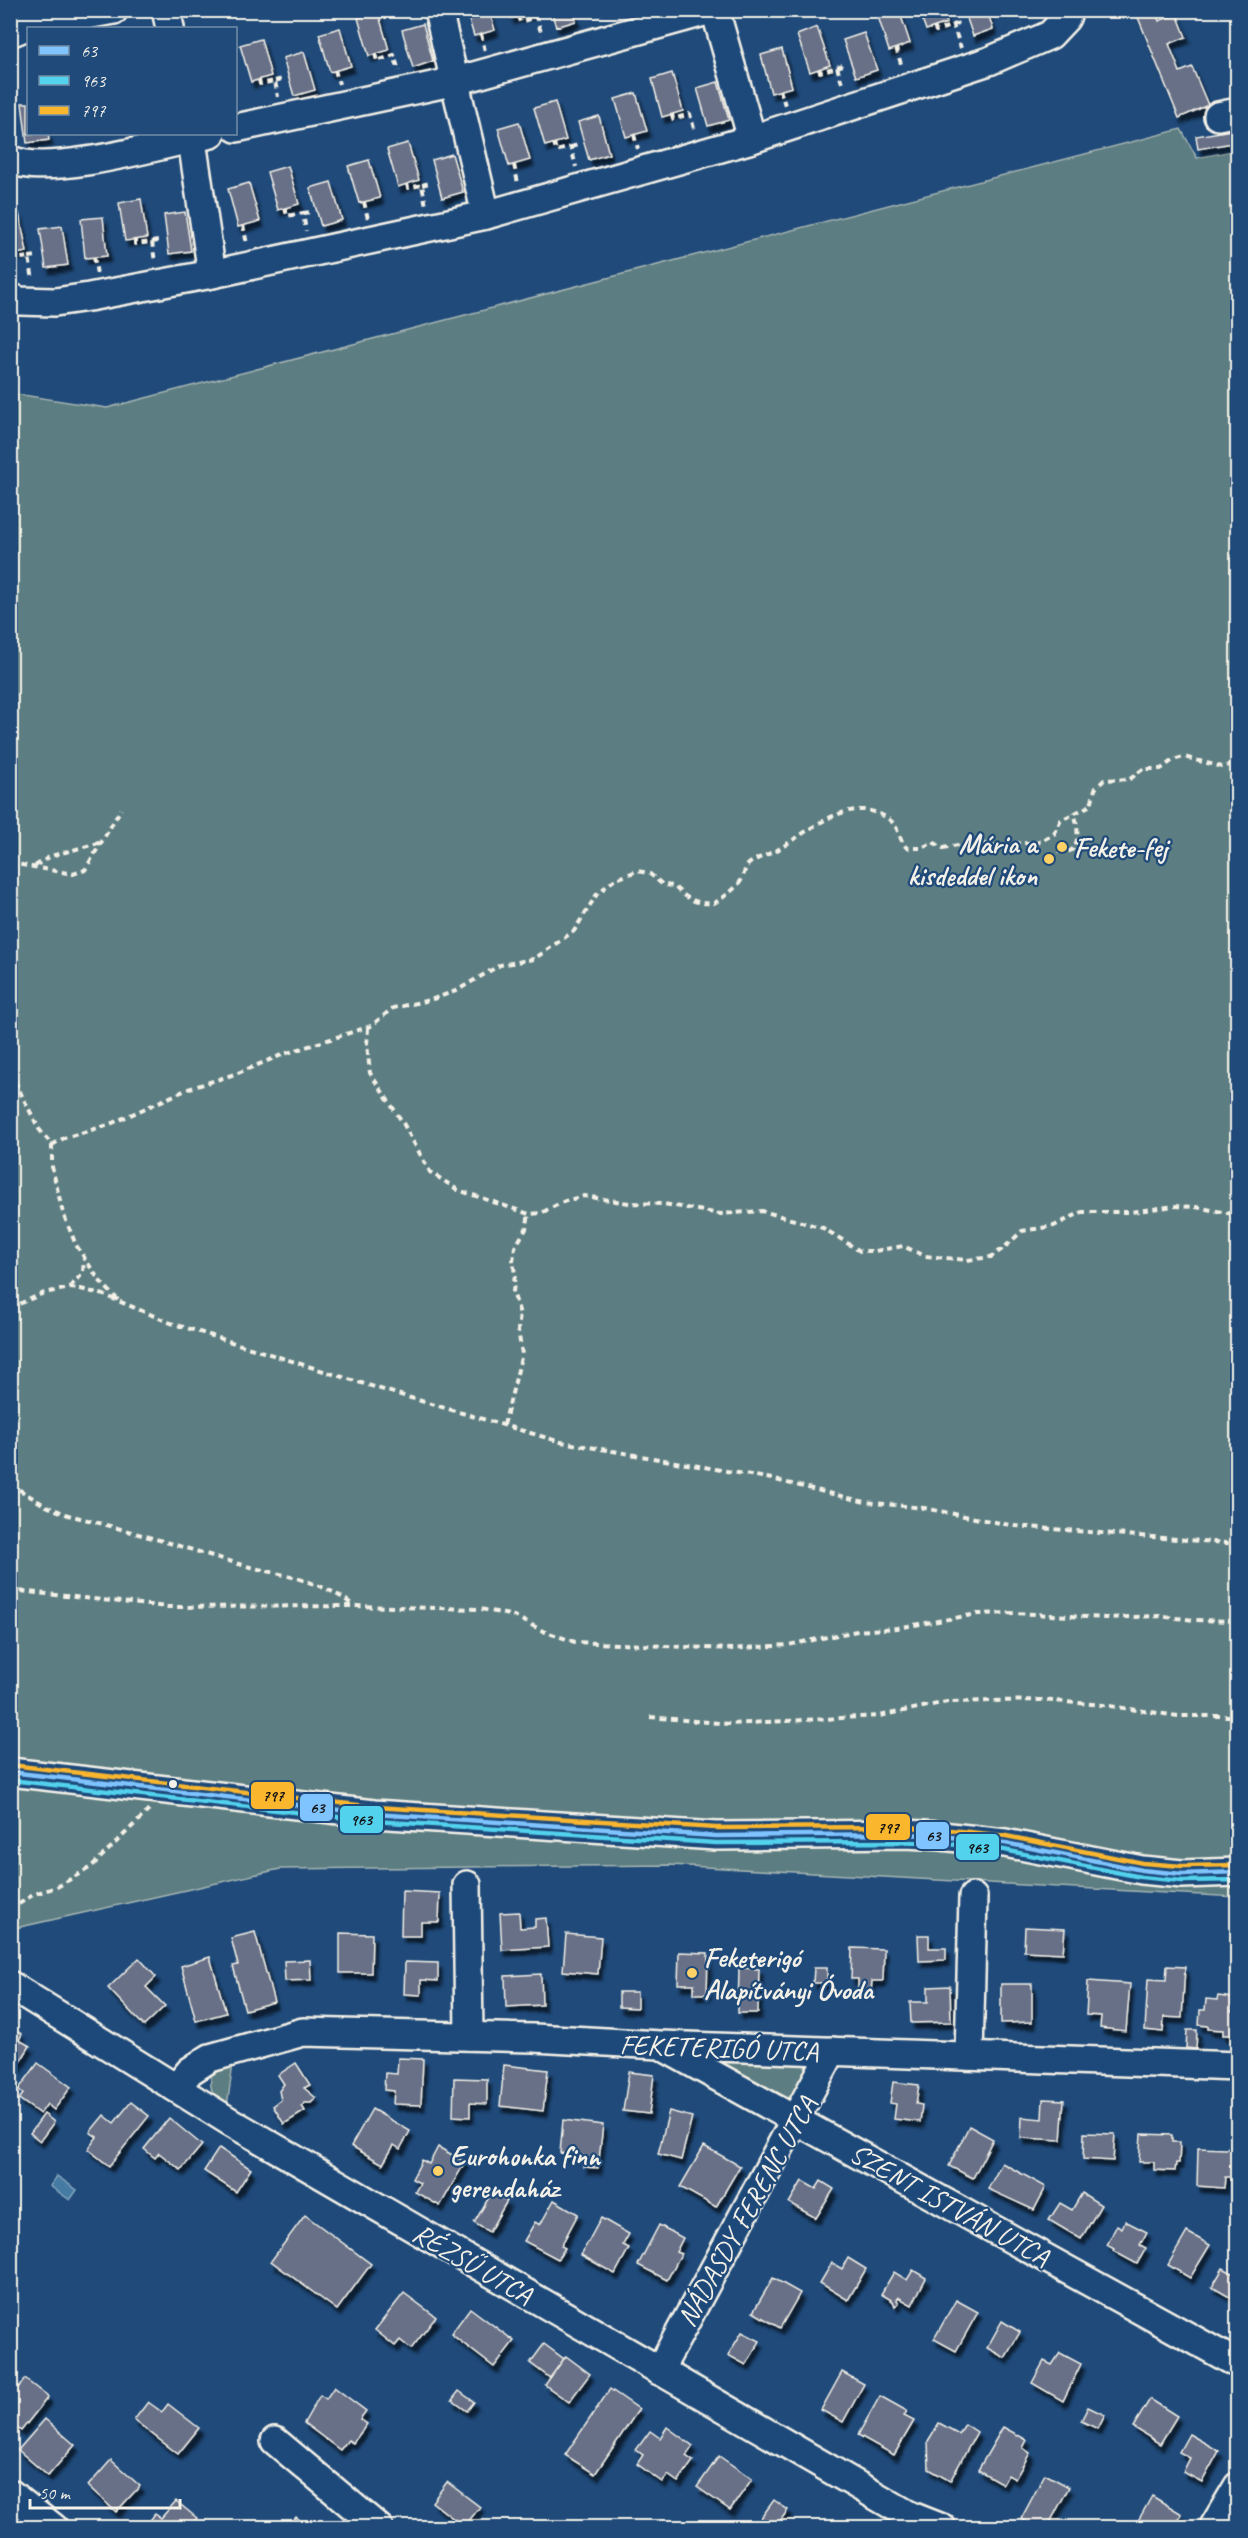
<svg xmlns="http://www.w3.org/2000/svg" width="1248" height="2538" font-family="Caveat,sans-serif">
  <style>
    .green { fill: #5c7d81; stroke: #a8b7b4; stroke-width: 1.5 }
    .water { fill: #447aa2; stroke: #8aaabe; stroke-width: 1.5 }
    .building { fill: #677087; stroke: #f4f1e8; stroke-width: 1.5; filter: url(#shadow) }
    .lines { fill: none; stroke-linecap: round; stroke-linejoin: round }
    .minor-casing { stroke: #f4f1e8; stroke-width: 32 }
    .path { stroke: #f4f1e8; stroke-width: 4; stroke-dasharray: 6 4.5; stroke-linecap: butt }
    .minor { stroke: #1f4a7a; stroke-width: 27 }
    .bus-1-casing { stroke: #1f4a7a; stroke-width: 9 }
    .bus-2-casing { stroke: #1f4a7a; stroke-width: 9 }
    .bus-3-casing { stroke: #1f4a7a; stroke-width: 9 }
    .bus-1 { stroke: #80c4ff; stroke-width: 4.5 }
    .bus-2 { stroke: #53d2ee; stroke-width: 4.5 }
    .bus-3 { stroke: #fab62d; stroke-width: 4.5 }
    .poi-dot { fill: #ffd166; stroke: #1f4a7a; stroke-width: 2 }
    .bus-dot { fill: #f4f1e8; stroke: #1f4a7a; stroke-width: 2 }
    .labels { text-anchor: middle; stroke-width: 4.5; stroke-linejoin: round; paint-order: stroke }
    .poi-label { font-size: 28px; font-weight: bold; fill: #f4f1e8; stroke: #1f4a7a; text-anchor: start }
    .street-label { font-size: 28px; fill: #f4f1e8; stroke: #1f4a7a }
    .line-badge { stroke: #1f4a7a; stroke-width: 2 }
    .pale-badge-label { font-size: 16px; text-anchor: middle; font-weight: bold; fill: #111 }
  </style>
  <defs>
    <filter id="shadow"><feDropShadow dx="3.5" dy="6" stdDeviation="1.5" flood-color="#0009"/></filter>
  </defs>
  <rect width="100%" height="100%" fill="#1f4a7a"/>
  <filter id="ink" filterUnits="userSpaceOnUse"><feTurbulence type="fractalNoise" baseFrequency=".0167" numOctaves="2"/><feDisplacementMap in="SourceGraphic" scale="12" xChannelSelector="R" yChannelSelector="G"/><feConvolveMatrix kernelMatrix="1 2 1 2 8 2 1 2 1" color-interpolation-filters="sRGB"/></filter>
  <g filter="url(#ink)">
    <g class="green">
      <path d="M1181,129L1197,158L1237,150V1897L670,1865L280,1869L11,1929L10,393L107,408Z"/>
      <path d="M819,2059L796,2102L715,2060Z"/>
      <path d="M233,2064L227,2106C214,2097 209,2092 211,2076L221,2068Z"/>
    </g>
    <path class="water" d="M57,2176L77,2190L70,2200L50,2186Z"/>
    <g class="building">
      <path d="M466,10H489L495,30L474,36Z"/>
      <path d="M509,10H531L532,13L511,18Z"/>
      <path d="M551,10H573L576,21L556,27Z"/>
      <path d="M885,10H899L910,43L889,51L877,13Z"/>
      <path d="M919,10H942L947,23L926,30Z"/>
      <path d="M964,10H987L993,29L973,36Z"/>
      <path d="M1135,10H1155L1159,21L1177,14L1186,37L1169,44L1180,72L1192,67L1208,105L1179,118Z"/>
      <path d="M378,12L389,50L369,56L358,18Z"/>
      <path d="M423,24L433,61L413,68L402,30Z"/>
      <path d="M817,27L830,65L810,72L797,35Z"/>
      <path d="M340,28L351,66L330,72L319,34Z"/>
      <path d="M864,33L877,70L856,77L843,40Z"/>
      <path d="M261,39L271,76L251,82L240,45Z"/>
      <path d="M782,49L792,87L771,93L761,55Z"/>
      <path d="M304,52L315,90L294,96L283,58Z"/>
      <path d="M672,73L683,111L662,117L652,79Z"/>
      <path d="M718,82L729,120L708,126L697,88Z"/>
      <path d="M636,93L647,131L626,137L615,99Z"/>
      <path d="M555,102L566,140L545,146L534,108Z"/>
      <path d="M22,103H28V134H48L49,140L27,143Z"/>
      <path d="M599,116L609,154L589,160L578,122Z"/>
      <path d="M519,122L530,160L509,166L498,128Z"/>
      <path d="M1238,129V142L1198,149L1196,136Z"/>
      <path d="M408,143L419,180L398,187L387,149Z"/>
      <path d="M452,154L463,192L442,198L432,160Z"/>
      <path d="M369,160L380,198L359,203L348,166Z"/>
      <path d="M288,166L299,204L278,210L267,172Z"/>
      <path d="M331,182L342,220L321,226L310,188Z"/>
      <path d="M249,183L260,221L238,227L228,189Z"/>
      <path d="M141,199L147,238L125,241L119,203Z"/>
      <path d="M185,212L191,251L169,254L164,215Z"/>
      <path d="M19,213L27,252L10,255V215Z"/>
      <path d="M103,217L107,256L85,258L81,219Z"/>
      <path d="M62,226L68,265L46,268L40,229Z"/>
      <path d="M402,1891L440,1893L439,1922H421V1936H401Z"/>
      <path d="M519,1912L520,1928L535,1927V1919L546,1918L548,1947L502,1950L500,1913Z"/>
      <path d="M1025,1927L1065,1929L1063,1953L1024,1951Z"/>
      <path d="M255,1932L274,2002L245,2010L233,1966L238,1965L231,1938Z"/>
      <path d="M340,1933L372,1934L371,1973H340Z"/>
      <path d="M566,1934L601,1937L598,1974L563,1971Z"/>
      <path d="M918,1935H929V1948H946V1960L919,1961Z"/>
      <path d="M852,1948L884,1949L883,1981H872L871,1992L858,1991V1979H851Z"/>
      <path d="M679,1952L708,1953L707,1994H694V1984H678Z"/>
      <path d="M210,1957L226,2013L196,2021L181,1966Z"/>
      <path d="M139,1958L156,1977L146,1987L165,2006L144,2026L108,1988Z"/>
      <path d="M310,1960L311,1980L285,1981L284,1961Z"/>
      <path d="M405,1962L438,1963V1981L421,1980V1995L404,1994Z"/>
      <path d="M1167,1966L1185,1967L1182,2018L1164,2017L1163,2032L1145,2030L1148,1979L1166,1980Z"/>
      <path d="M739,1968L759,1969L758,2013H738Z"/>
      <path d="M814,1968H827V1983H813Z"/>
      <path d="M541,1974L542,2005L506,2007L505,1976Z"/>
      <path d="M1088,1981L1130,1984L1126,2031L1100,2028L1101,2016L1086,2015Z"/>
      <path d="M1001,1984H1032V2022L1001,2023Z"/>
      <path d="M950,1986L951,2022L911,2023L910,2002H928V1987Z"/>
      <path d="M619,1992H637V2008L619,2007Z"/>
      <path d="M1218,1996L1233,1998L1231,2011H1237L1235,2035H1223V2030L1208,2029V2026L1199,2025L1200,2010H1205L1206,1999L1217,2000Z"/>
      <path d="M10,2028L22,2034L19,2040L30,2046L17,2067L10,2063Z"/>
      <path d="M1187,2030H1197L1196,2049L1186,2048Z"/>
      <path d="M398,2058L423,2059L421,2105L393,2104L394,2091L384,2090L385,2073L397,2074Z"/>
      <path d="M38,2063L71,2087L54,2110L47,2104L40,2114L19,2099L23,2094L18,2090Z"/>
      <path d="M296,2063L310,2085L304,2088L316,2098L311,2103H305L302,2106L305,2111L284,2124L273,2106L281,2100L279,2091L284,2084L278,2075Z"/>
      <path d="M504,2065L548,2070L543,2111L500,2106Z"/>
      <path d="M629,2072L654,2075L649,2114L623,2111Z"/>
      <path d="M454,2078L487,2079V2104L470,2103V2117L453,2116Z"/>
      <path d="M893,2082L919,2085L916,2104L922,2105L920,2122L894,2119L896,2104L890,2103Z"/>
      <path d="M1043,2099L1064,2100L1061,2140L1021,2138L1022,2117L1042,2119Z"/>
      <path d="M131,2102L149,2116L109,2166L88,2149L97,2137L90,2132L104,2115L114,2123Z"/>
      <path d="M372,2109L410,2131L400,2149L394,2145L383,2164L351,2146Z"/>
      <path d="M669,2111L692,2117L681,2160L658,2154Z"/>
      <path d="M44,2114L54,2122L40,2141L30,2133Z"/>
      <path d="M169,2118L202,2145L181,2170L159,2153L155,2158L144,2149Z"/>
      <path d="M563,2120L603,2125L598,2168L584,2167L585,2156L560,2153Z"/>
      <path d="M969,2126L993,2139L973,2178L949,2166Z"/>
      <path d="M1084,2133L1115,2134L1113,2161L1083,2159Z"/>
      <path d="M1141,2134L1172,2135V2142H1180L1179,2163H1176L1175,2171L1154,2170V2162H1139Z"/>
      <path d="M1231,2145L1237,2150L1236,2177H1225L1224,2188L1197,2186L1198,2148L1226,2149Z"/>
      <path d="M704,2146L740,2166L716,2207L680,2187Z"/>
      <path d="M438,2147L465,2162L440,2206L415,2192L420,2183L412,2179L422,2160L429,2164Z"/>
      <path d="M219,2148L251,2169L236,2192L204,2171Z"/>
      <path d="M1002,2163L1046,2187L1034,2210L988,2189Z"/>
      <path d="M802,2181L816,2189L821,2181L834,2189L816,2218L789,2203Z"/>
      <path d="M492,2192L507,2201L489,2232L474,2223Z"/>
      <path d="M1082,2193L1101,2205L1081,2239L1049,2220L1060,2203L1072,2210Z"/>
      <path d="M554,2200L578,2214L561,2246L565,2248L558,2259L524,2241L535,2222L540,2225Z"/>
      <path d="M305,2215L371,2264L337,2310L271,2261Z"/>
      <path d="M601,2218L629,2234L623,2245L629,2248L615,2274L581,2255Z"/>
      <path d="M1125,2221L1147,2232L1140,2245L1146,2248L1137,2264L1113,2251L1114,2249L1107,2245L1117,2225L1122,2228Z"/>
      <path d="M659,2225L683,2238L676,2252L681,2254L667,2280L638,2265Z"/>
      <path d="M1187,2232L1210,2245L1190,2278L1168,2265Z"/>
      <path d="M848,2258L866,2269L848,2300L820,2283L832,2263L842,2269Z"/>
      <path d="M1223,2268L1238,2276V2302L1212,2287Z"/>
      <path d="M913,2270L926,2278L912,2305L898,2297L897,2300L899,2303L895,2306L893,2301L881,2294L894,2272L907,2280Z"/>
      <path d="M773,2278L800,2293L780,2328L753,2312Z"/>
      <path d="M404,2293L436,2317L411,2349L400,2340L395,2346L375,2330Z"/>
      <path d="M956,2300L978,2312L956,2351L934,2339Z"/>
      <path d="M470,2308L514,2341L494,2367L451,2334Z"/>
      <path d="M1002,2321L1020,2332L1005,2358L987,2348Z"/>
      <path d="M742,2332L760,2341L746,2365L728,2355Z"/>
      <path d="M544,2344L564,2359L550,2378L530,2363Z"/>
      <path d="M1060,2353L1081,2364L1063,2401L1032,2383L1044,2361L1052,2365Z"/>
      <path d="M566,2356L590,2374L569,2402L545,2385Z"/>
      <path d="M842,2372L864,2384L843,2422L821,2410Z"/>
      <path d="M25,2379L48,2397L21,2431L10,2422V2398Z"/>
      <path d="M334,2387L366,2411L360,2419L367,2424L353,2443L348,2440L340,2450L304,2423L320,2395L326,2399Z"/>
      <path d="M610,2389L639,2409L595,2474L565,2455Z"/>
      <path d="M459,2391L474,2402L467,2411L452,2400Z"/>
      <path d="M880,2396L907,2411L904,2416L914,2421L894,2455L858,2435Z"/>
      <path d="M1150,2399L1177,2416L1160,2444L1133,2427Z"/>
      <path d="M148,2402L162,2412L168,2404L199,2428L178,2454L134,2420Z"/>
      <path d="M1088,2407L1105,2415L1098,2429L1081,2421Z"/>
      <path d="M45,2419L75,2445L48,2476L18,2450Z"/>
      <path d="M939,2423L959,2434L965,2424L977,2432L950,2481L929,2469L928,2441Z"/>
      <path d="M667,2427L693,2446L686,2456L693,2461L678,2482L668,2475L662,2482L637,2464L643,2455L636,2450L650,2431L660,2438Z"/>
      <path d="M1003,2427L1027,2440L1023,2448L1030,2453L1015,2479L1008,2475L1003,2484L978,2470Z"/>
      <path d="M1189,2434L1219,2451L1202,2482L1183,2472L1190,2458L1179,2452Z"/>
      <path d="M719,2456L752,2479L730,2510L697,2487Z"/>
      <path d="M111,2460L140,2486L116,2512L88,2486Z"/>
      <path d="M1045,2474L1069,2487L1047,2528H1037L1021,2519Z"/>
      <path d="M447,2482L480,2507L464,2527L432,2502Z"/>
      <path d="M1152,2496L1182,2514L1174,2528H1134Z"/>
      <path d="M774,2500L788,2510L775,2528H757L755,2526Z"/>
      <path d="M176,2501L197,2518L189,2528H144L155,2514L161,2518Z"/>
      <path d="M296,2517L305,2524L303,2528H288Z"/>
    </g>
    <g class="lines">
      <g class="minor-casing">
        <g id="minor">
          <path d="M166,10L170,28"/>
          <path d="M438,10L486,215"/>
          <path d="M715,10L752,139"/>
          <path d="M10,33L27,26L114,10"/>
          <path d="M1218,116L1238,112"/>
          <path d="M236,128L456,81L711,10"/>
          <path d="M191,134L212,274"/>
          <path d="M10,159C45,179 169,143 211,134"/>
          <path d="M10,297L20,301L55,302L89,297L212,274L486,215L752,139L989,61L1050,35L1066,18L1069,10"/>
          <path d="M10,1772L374,1814L716,1836L906,1834L941,1836L1005,1843L1142,1870L1182,1874L1238,1872"/>
          <path d="M467,1885L469,2036"/>
          <path d="M10,1985L229,2121L909,2515L942,2528"/>
          <path d="M667,2049L1238,2364"/>
          <path d="M969,2056L973,1897"/>
          <path d="M176,2088L190,2071L210,2058L303,2032L534,2038L660,2045L1238,2066"/>
          <path d="M659,2371L832,2051"/>
          <path d="M275,2441L379,2528"/>
          <path d="M10,2493L54,2528"/>
          <path d="M1213,2528L1238,2486"/>
        </g>
      </g>
      <g class="path">
        <path d="M598,10L600,18"/>
        <path d="M518,16L520,22L536,17L542,35"/>
        <path d="M953,25L959,23"/>
        <path d="M934,27L936,31L953,25L961,48"/>
        <path d="M481,34L485,51"/>
        <path d="M896,48L902,67"/>
        <path d="M375,54L377,61L394,55L399,71"/>
        <path d="M837,67L843,65"/>
        <path d="M819,69L820,72L837,67L843,86"/>
        <path d="M335,70L339,84"/>
        <path d="M259,80L260,84L275,81L278,97"/>
        <path d="M275,81L282,79"/>
        <path d="M780,90L785,105"/>
        <path d="M672,114L673,119L690,114L695,132"/>
        <path d="M634,135L638,149"/>
        <path d="M554,143L556,151L571,147L576,167"/>
        <path d="M571,147L578,145"/>
        <path d="M514,165L518,183"/>
        <path d="M407,184L408,188L422,185L426,206"/>
        <path d="M422,185L429,183"/>
        <path d="M364,202L368,219"/>
        <path d="M285,208L287,216L303,213L306,231"/>
        <path d="M303,213L310,212"/>
        <path d="M243,225L247,244"/>
        <path d="M135,240V244L152,242L155,262"/>
        <path d="M152,242L158,241"/>
        <path d="M14,255L15,259L29,257L33,280"/>
        <path d="M29,257L37,256"/>
        <path d="M94,257L97,274"/>
        <path d="M1058,851C1082,859 1079,826 1074,813"/>
        <path d="M10,863L73,874L85,870L121,809"/>
        <path d="M35,866L51,856L102,842"/>
        <path d="M368,1028L367,1044L370,1073L403,1123L430,1172L458,1190L529,1214L541,1213L565,1201L584,1196L629,1203L664,1204L720,1214L762,1211L823,1228L860,1251H875L903,1246L925,1256L967,1260L991,1257L1004,1248L1022,1231L1054,1226L1082,1212H1131L1174,1206L1196,1207L1238,1215"/>
        <path d="M10,1072L39,1129L52,1145V1167L63,1213L76,1245L99,1280L118,1300"/>
        <path d="M52,1145L64,1138L108,1125L188,1089L238,1073L284,1054L371,1026L393,1008L430,1000L456,991L500,965L534,959L574,931L597,894L614,880L637,871L643,872L650,874L663,885L674,886C685,898 697,905 714,903C722,899 738,887 742,879C745,873 744,867 750,863C759,857 770,854 779,849C812,829 852,791 891,821C900,829 899,841 907,848H922L933,842L943,848L973,842L1005,848L1017,843H1037L1054,834L1061,820L1091,805L1095,789L1104,780L1130,779L1143,769H1161L1173,760L1184,757L1222,767L1238,763"/>
        <path d="M70,1287L83,1273L84,1258"/>
        <path d="M10,1308L44,1293L70,1288L81,1289L104,1295L171,1323L387,1391L561,1442L767,1478L865,1502L924,1508L1015,1526L1238,1544"/>
        <path d="M504,1425L522,1354L518,1330L520,1314L513,1292L515,1274L513,1261L515,1247L526,1229L529,1214"/>
        <path d="M10,1484L46,1506L68,1515C125,1529 182,1547 239,1564C279,1575 321,1579 354,1606"/>
        <path d="M10,1590L167,1607L354,1606L481,1609L514,1616L543,1631L575,1642L731,1649L788,1645L857,1631L897,1628L978,1614L1016,1613L1105,1618L1158,1616L1194,1620L1238,1621"/>
        <path d="M650,1717L730,1724L879,1716L947,1702L1041,1700L1103,1705L1178,1716H1238"/>
        <path d="M10,1910L34,1894L57,1887L91,1867L149,1810"/>
      </g>
      <use href="#minor" class="minor"/>
      <g class="bus-1-casing">
        <path id="bus-1" d="M10,1772L374,1814L716,1836L906,1834L941,1836L1005,1843L1142,1870L1182,1874L1238,1872"/>
      </g>
      <g class="bus-2-casing">
        <path id="bus-2" d="M10,1780L374,1821L716,1843L906,1842L940,1843L1004,1850L1141,1877L1182,1881L1238,1880"/>
      </g>
      <g class="bus-3-casing">
        <path id="bus-3" d="M11,1765L375,1807L716,1828L906,1827L941,1829L1006,1836L1143,1863L1182,1866L1238,1865"/>
      </g>
      <use href="#bus-1" class="bus-1"/>
      <use href="#bus-2" class="bus-2"/>
      <use href="#bus-3" class="bus-3"/>
    </g>
  </g>
  <g class="poi-dot">
    <circle cx="1062" cy="847" r="6"/>
    <circle cx="1049" cy="859" r="6"/>
    <circle cx="692" cy="1973" r="6"/>
    <circle cx="438" cy="2171" r="6"/>
  </g>
  <circle class="bus-dot" cx="173" cy="1784" r="5"/>
  <g class="labels">
    <g class="poi-label">
      <text x="1037" y="853" text-anchor="end">Mária a<tspan x="1037" dy="32">kisdeddel ikon</tspan></text>
      <text x="1074" y="857">Fekete-fej</text>
      <text x="704" y="1967">Feketerigó<tspan x="704" dy="32">Alapítványi Óvoda</tspan></text>
      <text x="450" y="2165">Eurohonka finn<tspan x="450" dy="32">gerendaház</tspan></text>
    </g>
    <g class="street-label">
      <text transform="translate(719 2047) rotate(2)" y="10">FEKETERIGÓ UTCA</text>
      <text transform="translate(950 2204) rotate(29)" y="10">SZENT ISTVÁN UTCA</text>
      <text transform="translate(746 2211) rotate(-61)" y="10">NÁDASDY FERENC UTCA</text>
      <text transform="translate(473 2263) rotate(30)" y="10">RÉZSŰ UTCA</text>
    </g>
  </g>
  <g class="line-badge">
    <rect x="250" y="1781" width="45" height="29" rx="6" fill="#fab62d"/>
    <rect x="299" y="1793" width="35" height="29" rx="6" fill="#80c4ff"/>
    <rect x="339" y="1805" width="45" height="29" rx="6" fill="#53d2ee"/>
    <rect x="865" y="1813" width="46" height="28" rx="6" fill="#fab62d"/>
    <rect x="915" y="1821" width="35" height="29" rx="6" fill="#80c4ff"/>
    <rect x="955" y="1833" width="45" height="28" rx="6" fill="#53d2ee"/>
  </g>
  <g class="pale-badge-label">
    <text x="273" y="1801">797</text>
    <text x="317" y="1813">63</text>
    <text x="361" y="1825">963</text>
    <text x="888" y="1833">797</text>
    <text x="933" y="1841">63</text>
    <text x="977" y="1853">963</text>
  </g>
  <rect width="1248" height="2538" fill="none" stroke="#1f4a7a" stroke-width="36"/>
  <rect x="18" y="18" width="1212" height="2502" fill="none" stroke="#f4f1e8" stroke-width="2" filter="url(#ink)"/>
  <rect x="27" y="27" width="210" height="108" fill="#1f4a7a" stroke="#748da6" stroke-width="1.5"/>
  <rect x="39" y="46" width="30" height="9" fill="#80c4ff" stroke="#748da6" stroke-width="1.5"/>
  <text x="81" y="57" font-size="18" fill="#f4f1e8">63</text>
  <rect x="39" y="76" width="30" height="9" fill="#53d2ee" stroke="#748da6" stroke-width="1.5"/>
  <text x="81" y="87" font-size="18" fill="#f4f1e8">963</text>
  <rect x="39" y="106" width="30" height="9" fill="#fab62d" stroke="#748da6" stroke-width="1.5"/>
  <text x="81" y="117" font-size="18" fill="#f4f1e8">797</text>
  <path d="M30 2499v9h150v-9" fill="none" stroke="#f4f1e8" stroke-width="3"/>
  <text x="39" y="2499" font-size="18" fill="#f4f1e8" stroke="#1f4a7a" stroke-width="4.5" paint-order="stroke">50 m</text>
</svg>
